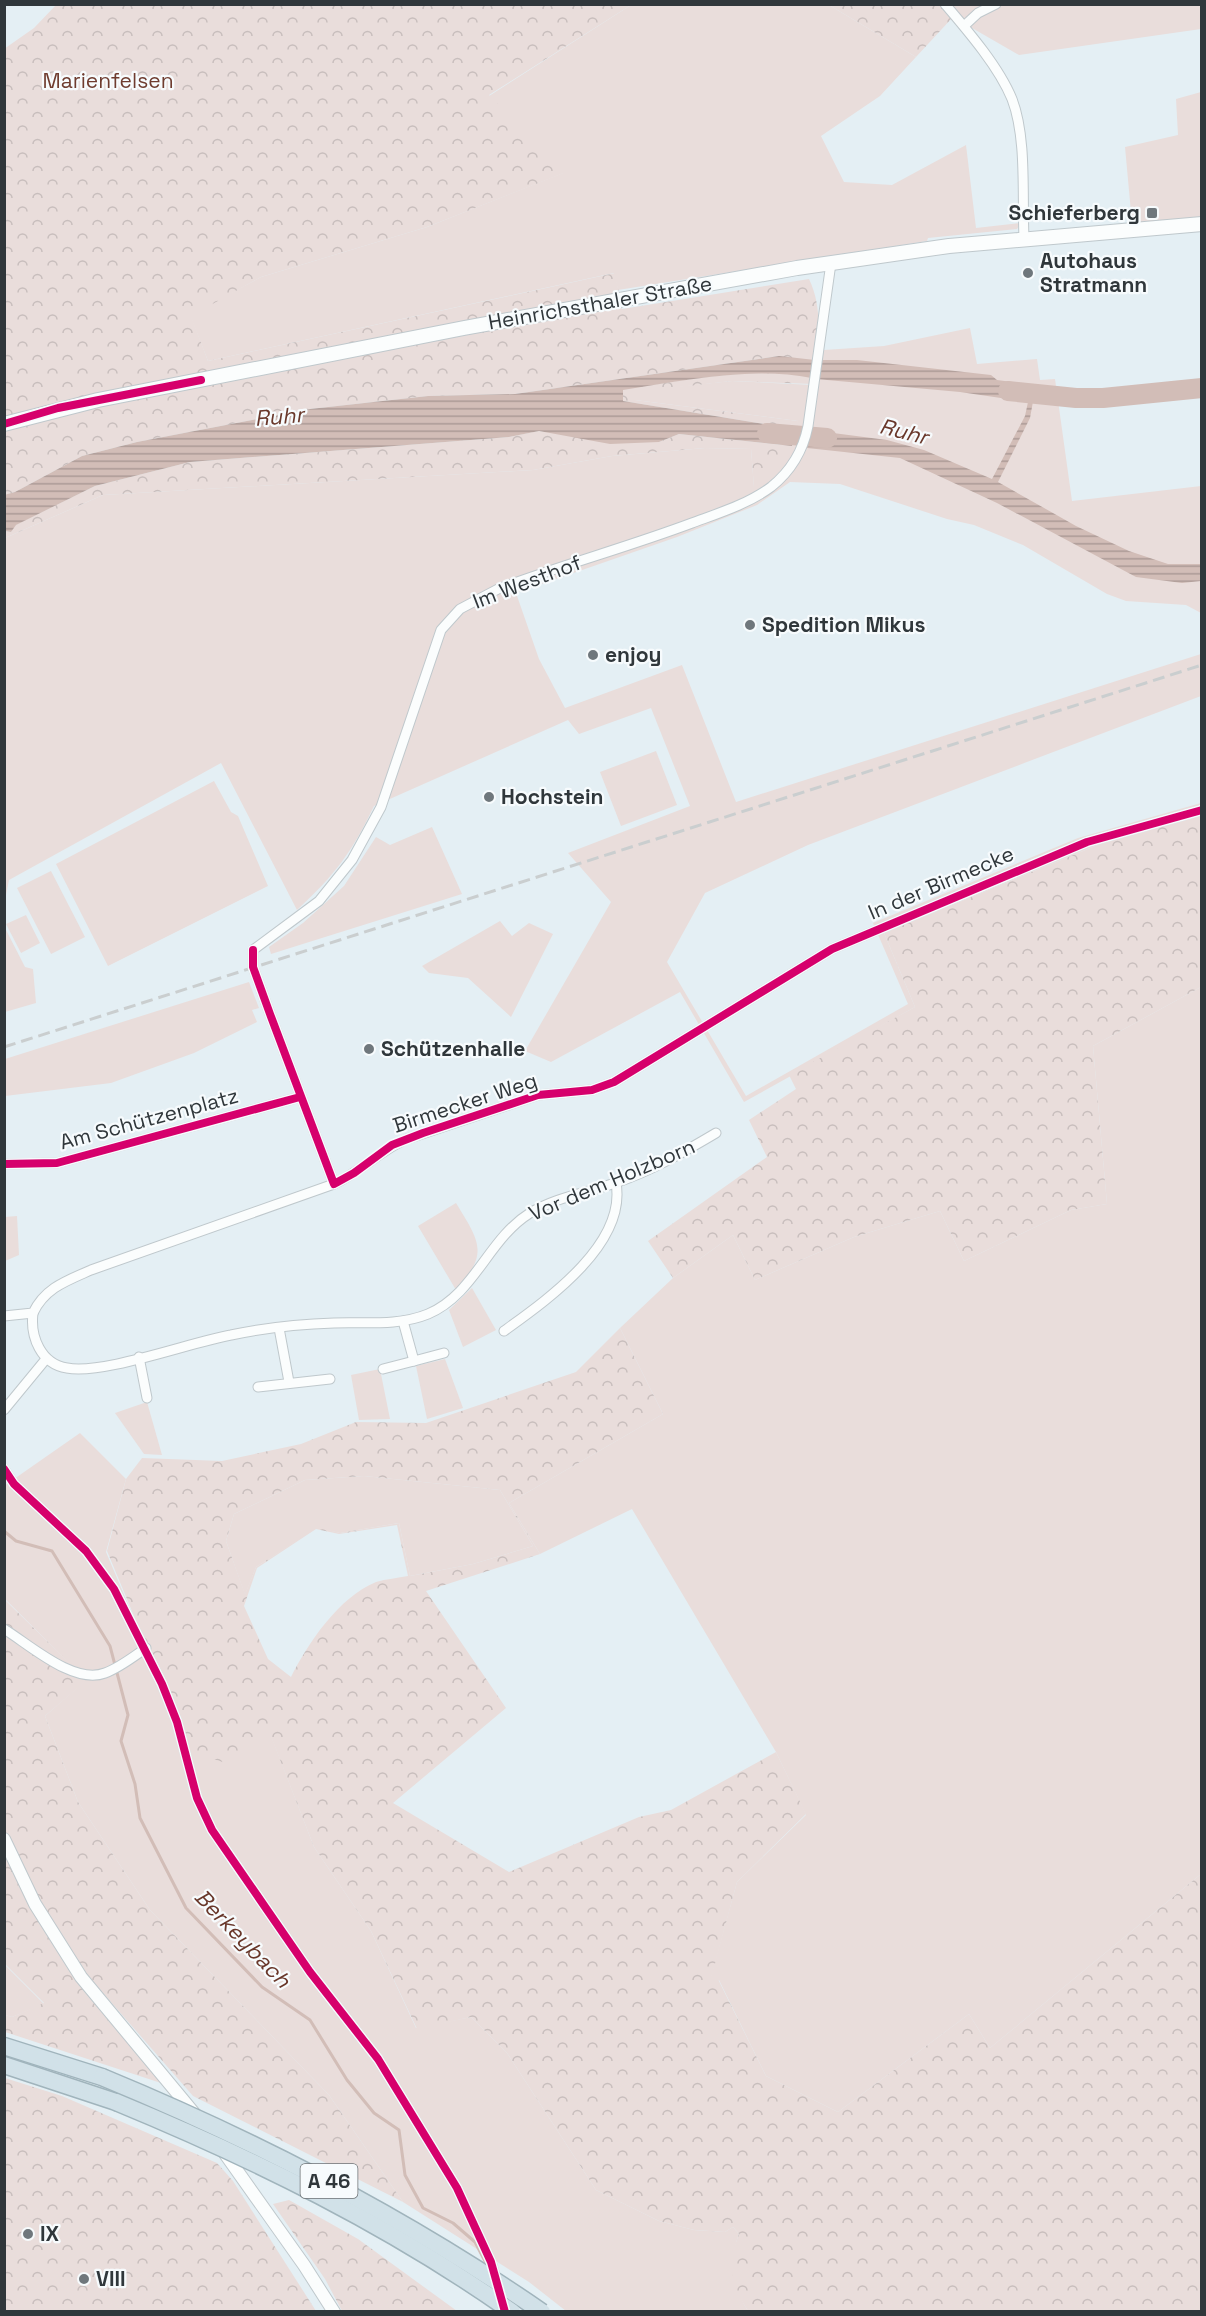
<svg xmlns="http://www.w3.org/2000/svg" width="1206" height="2316" font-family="'Space Grotesk',sans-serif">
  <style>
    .green { fill: #e9dddb }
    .forest { fill: url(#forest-crowns); fill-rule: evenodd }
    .water { fill: url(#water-rules) }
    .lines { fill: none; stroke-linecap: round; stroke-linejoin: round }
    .stream { stroke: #d2bdb7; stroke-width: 3 }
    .river { stroke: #d2bdb7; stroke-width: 20 }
    .minor-casing { stroke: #bfc8cc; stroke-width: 11 }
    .tertiary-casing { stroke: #bfc8cc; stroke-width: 14 }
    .secondary-casing { stroke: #bfc8cc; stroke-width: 16 }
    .motorway-casing { stroke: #a0b4bc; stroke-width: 19 }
    .minor { stroke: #fbfdfd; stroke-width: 9 }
    .tertiary { stroke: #fbfdfd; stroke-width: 12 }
    .secondary { stroke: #fbfdfd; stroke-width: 14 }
    .motorway { stroke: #d1e1e8; stroke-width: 16 }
    .rail { stroke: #cacecf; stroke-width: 3; stroke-dasharray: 12 6; stroke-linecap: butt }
    .motorway-bridge-casing { stroke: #a0b4bc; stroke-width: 19; stroke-linecap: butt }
    .motorway-bridge { stroke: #d1e1e8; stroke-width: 16 }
    .cycleway-casing { stroke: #f7fbfd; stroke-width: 11 }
    .cycleway { stroke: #d6006c; stroke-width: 8 }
    .poi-dot { fill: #6f777c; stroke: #f7fbfd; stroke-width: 2 }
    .labels { text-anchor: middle; stroke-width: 4.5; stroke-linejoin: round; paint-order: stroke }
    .shield { fill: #f7fbfd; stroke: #6c7275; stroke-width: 1.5 }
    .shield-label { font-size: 20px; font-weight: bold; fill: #30373b }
    .park-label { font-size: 21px; fill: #6f3c2f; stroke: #f7fbfd }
    .poi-label { font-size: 21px; font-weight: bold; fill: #30373b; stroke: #f7fbfd; text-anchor: start }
    .street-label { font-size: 21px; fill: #30373b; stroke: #f7fbfd }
    .water-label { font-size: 22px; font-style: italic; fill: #69372a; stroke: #f7fbfd }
  </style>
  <defs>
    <pattern id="forest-crowns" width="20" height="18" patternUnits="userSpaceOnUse" patternTransform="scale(1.5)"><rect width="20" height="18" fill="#e9dddb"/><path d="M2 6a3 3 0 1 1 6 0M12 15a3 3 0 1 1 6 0" fill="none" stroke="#c8bebd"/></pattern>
    <pattern id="water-rules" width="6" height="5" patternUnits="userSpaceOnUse" patternTransform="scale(1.5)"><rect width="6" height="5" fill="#d2bdb7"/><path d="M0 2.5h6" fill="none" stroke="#ab9a96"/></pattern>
  </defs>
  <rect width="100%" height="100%" fill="#e4eff4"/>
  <g class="green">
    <path d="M631,5H829L916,57L880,96L821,136L844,182L892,185L966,145L976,228L1021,223L1017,229L928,238L927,241L618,290L614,273L208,361L190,315L261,277L427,227L563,173L489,96Z"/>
    <path d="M950,5H1201V29L1019,55L953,17Z"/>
    <path d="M1201,92V218L1132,223L1125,147L1178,135L1176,99Z"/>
    <path d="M970,328L977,364L1037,359L1040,380L1055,379L1072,501L1201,486V613L1186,605L1126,601L1107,594L1023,545L974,525L947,519L840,484L790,482L757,505L677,537L516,593L539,659L565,708L682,665L736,802L1201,654V696L808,845L705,893L667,962L746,1096L908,1004L873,923L1078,838L1201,803V816L1100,844L884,933L915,1007L744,1102L680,992L551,1062L525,1051L611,902L568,853L690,806L651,708L579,734L568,720L374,806C352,852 335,875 297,910L221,763L9,880L5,900V538L103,495L533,470L612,456L705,448L751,449L754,487L798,421L635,400V391L732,381L814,385L824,350L884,346Z"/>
    <path d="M656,751L677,805L621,826L600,772Z"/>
    <path d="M214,781L231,812L238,816L268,886L108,966L56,864Z"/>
    <path d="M432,827L462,894L271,954L269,947L303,923L344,886L376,837L390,845Z"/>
    <path d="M51,871L85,937L51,954L17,888Z"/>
    <path d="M26,915L40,943L21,953L6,924Z"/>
    <path d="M500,921L512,936L529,923L553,934L511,1017L468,978L429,973L422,966Z"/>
    <path d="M4,926L25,967L33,969L36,1003L5,1012Z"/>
    <path d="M249,982L259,1008L252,1010L257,1022L194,1053L111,1083L5,1096V1059Z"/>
    <path d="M1201,987V1874L990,2048L969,2014L838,2112L766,2076L719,1980L708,1987L737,1882L806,1815L776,1752L632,1509L540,1554L509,1503L663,1414L620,1328L673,1278L733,1235L755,1280L854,1237L940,1211L964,1261L1071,1210L1107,1204L1093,1046Z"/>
    <path d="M456,1203C479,1241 490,1253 456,1290L418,1226Z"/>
    <path d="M17,1216L19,1255L5,1261V1217Z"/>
    <path d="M472,1288L496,1330L463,1347L449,1310Z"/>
    <path d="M445,1359L463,1408L427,1419L416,1366Z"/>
    <path d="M380,1369L390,1419L359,1420L351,1375Z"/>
    <path d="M147,1402L162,1455L144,1454L115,1413Z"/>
    <path d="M80,1433L126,1479L106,1552L190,1751L270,1733L314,1847L371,1931L416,2028L471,2017L507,2053L596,2190L659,2221L694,2230L725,2232L733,2227L739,2234C729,2259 734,2289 748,2311H566L529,2282L403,2202L329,2095L150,1910L78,1802L45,1716L86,1680L5,1599L4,1486Z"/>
    <path d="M364,1476L500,1490L533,1546L473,1564L410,1576L399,1523L340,1533L317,1528L256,1567L245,1595L226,1541L234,1514L305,1480Z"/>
    <path d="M4,1964L44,2004L12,2017L5,2015Z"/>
  </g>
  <g class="forest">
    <path d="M56,5H631L489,95L564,173L427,227L261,277L191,316L208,361L615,273L622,309L809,279C825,312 817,349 812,384L732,381L635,392V400L798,421C792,457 783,467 754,488L751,449L705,448L612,456L533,470L103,495L5,538V531L11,532L15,525L95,486L190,462L509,437L538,431L659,442L679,434L792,446L794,429L623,401V389C683,381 751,366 812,377L779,356L515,394L428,396L310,409L137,442L82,456L15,492L5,495L4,49L34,28Z"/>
    <path d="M829,5H950L953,17L916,57Z"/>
    <path d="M1201,816V987L1093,1046L1107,1204L1071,1210L964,1261L940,1211L854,1237L755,1280L733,1235L673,1278L648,1241L767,1157L749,1120L796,1089L789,1075L915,1007L884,933L1100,844Z"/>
    <path d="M620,1328L663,1414L509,1503L540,1554L426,1591L506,1708L393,1803L509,1872L639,1817L671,1810L776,1752L806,1814L737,1882L709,1986L718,1979L766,2076L838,2112L969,2014L990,2048L1201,1874V2311H748C731,2285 727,2264 739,2234L733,2227L725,2232L694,2230L659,2221L596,2190L507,2053L471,2017L417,2029L371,1931L314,1847L270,1734L231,1765L190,1751L107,1551L126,1479L142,1458L222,1461L301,1444L356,1422L426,1423L576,1372ZM364,1476L500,1490L533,1546L473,1564L410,1576L399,1523L340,1533L317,1527L256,1567L245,1594L226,1541L234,1514L305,1480ZM397,1525L408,1576C398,1578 386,1579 376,1582C339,1597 308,1643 291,1677L268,1659L244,1606L257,1568L316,1529L339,1534Z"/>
    <path d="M4,1599L87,1680L45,1716L78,1802L150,1910L329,2095L403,2202L193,2096L88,1976L40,1902L14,1872L161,2083L5,2032V2015L12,2017L44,2003L5,1964Z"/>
    <path d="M5,2078L62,2096L217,2163L233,2181L316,2311H5Z"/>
    <path d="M289,2200L358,2239L457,2311H342L325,2279L273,2204Z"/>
  </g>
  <g class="water">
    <path d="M779,356L815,360L812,378C751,366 683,381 623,390V401L794,429L792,446L679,434L659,442L610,444L539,431L509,437L190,462L95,486L16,525L11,532L5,531L4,495L15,492L82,456L137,442L310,409L428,396L515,394Z"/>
    <path d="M819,360H857L991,375L997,380L1036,385L1030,418L998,482L1076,526L1129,551L1168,564H1201V581L1182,583L1136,577L997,503L900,458L807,448L810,430L887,440L924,450L992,479L1025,416L1028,402L960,392L816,379Z"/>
  </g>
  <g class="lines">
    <path class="stream" d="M4,1531L16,1541L52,1551L110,1646L128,1715L121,1741L135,1784L140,1818L186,1908L262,1987L310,2020L347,2080L374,2113L399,2130L405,2175L423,2208L453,2223L475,2242L488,2267"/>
    <g class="river">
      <path d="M1008,391L1076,398H1103L1202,388"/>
      <path d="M767,433L827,438"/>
    </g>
    <g class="minor-casing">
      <g id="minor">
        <path d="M945,4C968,31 999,67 1012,99C1027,138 1022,196 1024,238"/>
        <path d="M964,26L978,13L996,4"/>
        <path d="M4,1164L57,1163L300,1097"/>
        <path d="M334,1184L270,1014L253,967V950L319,901L352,860L381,807L441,630L460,609L498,589C562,565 628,547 692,523C719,513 748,504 771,487C791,471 803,451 808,426L831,263"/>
        <path d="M33,1313C30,1337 41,1364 67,1368C103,1375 191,1342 231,1335C264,1328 300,1324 334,1323C365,1322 399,1326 428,1314C475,1294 488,1239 530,1213C556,1197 587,1193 615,1183C651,1171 684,1152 716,1133"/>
        <path d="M4,1316L33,1313C45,1288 66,1281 91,1270L334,1184C361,1172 380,1150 407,1139L538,1095L592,1090L614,1082L832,949L1087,842L1202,810"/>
        <path d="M403,1321L414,1361L444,1353"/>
        <path d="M279,1328L289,1382"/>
        <path d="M504,1331C547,1300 627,1244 616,1183"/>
        <path d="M139,1357L147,1398"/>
        <path d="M383,1369L414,1361"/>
        <path d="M258,1387L330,1379"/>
        <path d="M4,1410L46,1359"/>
        <path d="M4,1469L14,1484L86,1551L114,1589L162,1684L177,1722L197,1798L212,1830L310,1972L378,2059L457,2188L491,2262L504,2306"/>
        <path d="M4,1629C30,1645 74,1685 105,1673C119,1668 133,1657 146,1648"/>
      </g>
    </g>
    <g class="tertiary-casing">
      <g id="tertiary">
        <path d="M4,1839L35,1904L81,1977L198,2118"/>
        <path d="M221,2148L304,2265L334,2312"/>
      </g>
    </g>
    <g class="secondary-casing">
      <path id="secondary" d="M4,424L98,400L464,328L797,268L949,246L1202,224"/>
    </g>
    <g class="motorway-casing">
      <g id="motorway">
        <path d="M4,2046L102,2077"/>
        <path d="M4,2065L116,2102"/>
      </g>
    </g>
    <use href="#minor" class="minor"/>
    <use href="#tertiary" class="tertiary"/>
    <use href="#secondary" class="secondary"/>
    <use href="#motorway" class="motorway"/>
    <path class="rail" d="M4,1047L1202,665"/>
    <g class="motorway-bridge-casing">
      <g id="motorway-bridge">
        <path d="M102,2077C257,2141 403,2216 542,2312"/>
        <path d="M116,2102C254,2159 389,2225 512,2312"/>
      </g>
    </g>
    <use href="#motorway-bridge" class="motorway-bridge"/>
    <g class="cycleway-casing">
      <g id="cycleway">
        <path d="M4,424L58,408L201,380"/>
        <path d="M253,950V967L270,1014L334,1184L354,1173L392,1145L423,1133L538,1095L592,1090L614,1082L832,949L1087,842L1202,810"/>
        <path d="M4,1164L57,1163L300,1097"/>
        <path d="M4,1469L14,1484L86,1551L114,1589L162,1684L177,1722L197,1798L212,1830L310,1972L378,2059L457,2188L491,2262L505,2312"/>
      </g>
    </g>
    <use href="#cycleway" class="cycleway"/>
  </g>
  <g class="poi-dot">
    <rect x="1146" y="207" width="12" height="12" rx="3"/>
    <circle cx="1028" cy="273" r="6"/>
    <circle cx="750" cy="625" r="6"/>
    <circle cx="593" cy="655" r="6"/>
    <circle cx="489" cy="797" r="6"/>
    <circle cx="369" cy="1049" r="6"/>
    <circle cx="28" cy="2234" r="6"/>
    <circle cx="84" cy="2279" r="6"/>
  </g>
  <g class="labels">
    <rect class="shield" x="300.5" y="2164" width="57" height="34" rx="4.5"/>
    <g class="shield-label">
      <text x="329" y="2188">A 46</text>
    </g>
    <g class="park-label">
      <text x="108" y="88">Marienfelsen</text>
    </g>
    <g class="poi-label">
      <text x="1140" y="220" text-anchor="end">Schieferberg</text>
      <text x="1040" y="268">Autohaus<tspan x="1040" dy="24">Stratmann</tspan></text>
      <text x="762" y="632">Spedition Mikus</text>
      <text x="605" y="662">enjoy</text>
      <text x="501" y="804">Hochstein</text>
      <text x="381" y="1056">Schützenhalle</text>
      <text x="40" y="2241">IX</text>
      <text x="96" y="2286">VIII</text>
    </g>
    <g class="street-label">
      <text transform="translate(600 303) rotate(-10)" y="7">Heinrichsthaler Straße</text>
      <text transform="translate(527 582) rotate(-21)" y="7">Im Westhof</text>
      <text transform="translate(941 883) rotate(-23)" y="7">In der Birmecke</text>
      <text transform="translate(465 1103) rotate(-18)" y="7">Birmecker Weg</text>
      <text transform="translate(149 1119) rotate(-15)" y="7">Am Schützenplatz</text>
      <text transform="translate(612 1180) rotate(-23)" y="7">Vor dem Holzborn</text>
    </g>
    <g class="water-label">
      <text transform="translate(279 416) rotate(-5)" y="8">Ruhr</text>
      <text transform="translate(904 431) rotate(14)" y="8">Ruhr</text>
      <text transform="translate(243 1938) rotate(46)" y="8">Berkeybach</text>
    </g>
  </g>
  <rect width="1206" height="2316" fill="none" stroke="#30373b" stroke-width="12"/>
</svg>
